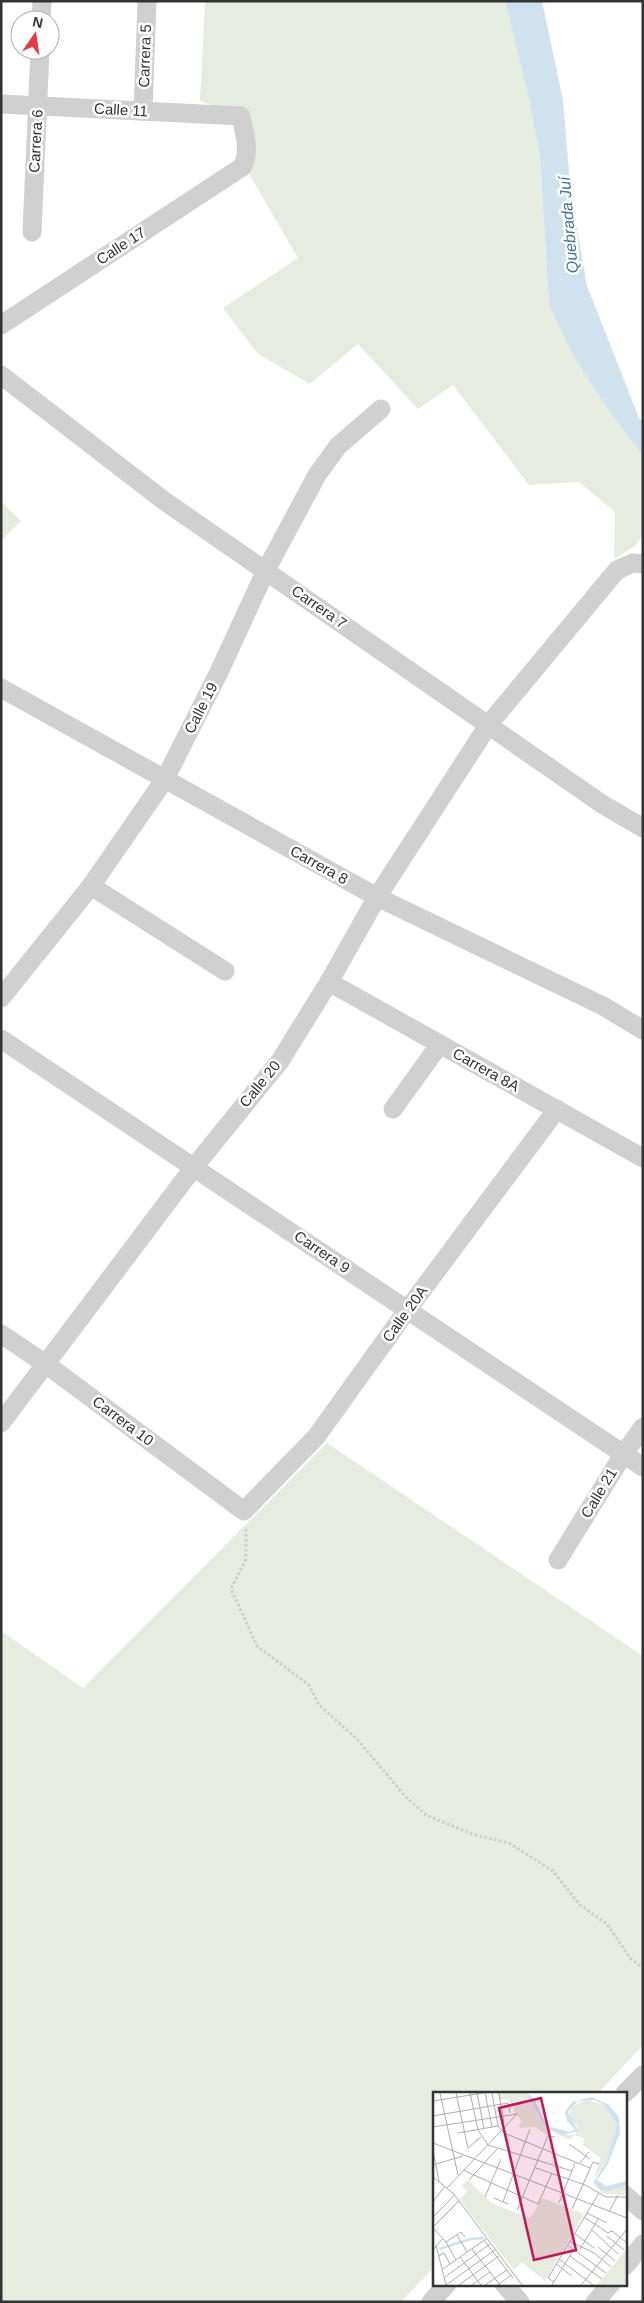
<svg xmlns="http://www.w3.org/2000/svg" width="644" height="2303" font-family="Arial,sans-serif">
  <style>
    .green { fill: #e6ecdf }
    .water { fill: #cfe2ee }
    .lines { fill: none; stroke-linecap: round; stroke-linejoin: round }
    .path { stroke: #cdcdcd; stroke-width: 3; stroke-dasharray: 2.5 2.5; stroke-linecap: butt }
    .street { stroke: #d0d0d0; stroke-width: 19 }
    .labels { text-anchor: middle; stroke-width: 5; stroke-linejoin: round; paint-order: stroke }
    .street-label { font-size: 15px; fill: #333; stroke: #fff }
    .water-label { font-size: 16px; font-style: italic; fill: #3f7597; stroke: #fff }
    .inset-river { fill: none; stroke: #cfe2ee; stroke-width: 2.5 }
    .inset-road { fill: none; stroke: #adadad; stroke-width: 1 }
    .view { fill: #c2185b; fill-opacity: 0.15; stroke: #c2185b; stroke-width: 2.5 }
    .inset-edge { fill: none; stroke: #333; stroke-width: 2.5 }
  </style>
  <rect width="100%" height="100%" fill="#fff"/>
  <g class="green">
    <path d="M205,1H505L529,99L540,157L549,305L614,418L643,456V535L635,546L614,559L615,512L579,482L529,485L453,385L418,409L358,344L310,384L258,354L223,308L298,258L245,167V117L200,101Z"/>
    <path d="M1,501L21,521L1,541Z"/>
    <path d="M327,1443L643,1656V2045L598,2093H434V2267L401,2302H1V1631L83,1688Z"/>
  </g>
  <path class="water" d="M505,1H542L563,100L571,196L587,286L639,418L643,421V456L614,418L574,357L549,305L540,157L529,99Z"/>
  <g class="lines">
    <path class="path" d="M246,1529V1559L231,1589L257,1646L309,1685L319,1705L357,1739L404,1795L426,1815L472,1834L509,1843L553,1871L580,1905L607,1924L630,1958L643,1968"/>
    <g class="street">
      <path d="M41,20L42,1"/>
      <path d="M1,104L241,116C244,133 251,151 242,167L1,325"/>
      <path d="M143,111L147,1"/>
      <path d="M32,232L40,50"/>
      <path d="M1,375L163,500L602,804L643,828"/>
      <path d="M1,688L377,897L603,1006L643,1030"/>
      <path d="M91,886L225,971"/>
      <path d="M329,982L643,1158"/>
      <path d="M1,998L91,886L165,779L219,672L266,570L317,475L338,446L381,409"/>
      <path d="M1,1039L643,1467"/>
      <path d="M393,1109L440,1044"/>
      <path d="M1,1334L47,1365L244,1511L316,1437L408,1309L557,1109"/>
      <path d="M1,1423L194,1167L280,1061L329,982L377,897L489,724L617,570L633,563L643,564"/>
      <path d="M558,1560L623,1455L643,1427"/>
      <path d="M625,2093L643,2075"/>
      <path d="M625,2195L643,2211"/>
      <path d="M625,2266L643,2244"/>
      <path d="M504,2284L520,2302"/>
      <path d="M431,2302L447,2284"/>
      <path d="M595,2302L611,2284"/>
    </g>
  </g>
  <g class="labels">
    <g class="street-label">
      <text transform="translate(145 56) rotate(-88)" y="5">Carrera 5</text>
      <text transform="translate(121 110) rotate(3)" y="5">Calle 11</text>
      <text transform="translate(36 141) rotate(-87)" y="5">Carrera 6</text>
      <text transform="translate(121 246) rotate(-33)" y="5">Calle 17</text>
      <text transform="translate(319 607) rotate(35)" y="5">Carrera 7</text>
      <text transform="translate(201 708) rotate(-63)" y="5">Calle 19</text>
      <text transform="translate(319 865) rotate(29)" y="5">Carrera 8</text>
      <text transform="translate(486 1070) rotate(29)" y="5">Carrera 8A</text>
      <text transform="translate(260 1084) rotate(-51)" y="5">Calle 20</text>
      <text transform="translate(322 1252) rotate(34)" y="5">Carrera 9</text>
      <text transform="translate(405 1314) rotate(-54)" y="5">Calle 20A</text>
      <text transform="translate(123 1421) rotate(37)" y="5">Carrera 10</text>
      <text transform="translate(599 1493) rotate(-59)" y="5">Calle 21</text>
    </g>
    <g class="water-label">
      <text transform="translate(568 225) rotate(-95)" y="6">Quebrada Juí</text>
    </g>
  </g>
  <g transform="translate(433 2092)">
    <rect width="194" height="194" fill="#fff"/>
    <path d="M64,1H93L107,28L115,36L134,43L143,42L144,34L136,25L139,14L154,8L171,13L184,32L173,70L161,87L168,98L194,93L191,103L169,101L160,91L167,66L150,53L151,46L141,43L137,48L118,39L115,44L102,35L88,36L85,33L89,29L81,20L79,13L75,7L66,8ZM35,88L58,111L97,126L109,106L151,122L112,189L89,170L81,178L26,107L34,100L29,94ZM194,156V193H164L186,166Z" fill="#e6ecdf"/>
    <path d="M93,1L101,6L114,34L137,40L142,37L134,29L132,20L139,10L159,5L176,13L186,25L187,41L175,72L164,88L173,94L194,89V93L176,99L168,98L161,90L173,70L184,32L171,13L162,8L145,9L135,20L145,39L131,43L115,36L109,31Z" fill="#cfe2ee"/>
    <path class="inset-river" d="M6,157L38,147L51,146"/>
    <path class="inset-road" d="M7,1L25,83M23,1L35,56L48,45M37,1L45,38L55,53L139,79M44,1L51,37M52,1L59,35M59,1L65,34L71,41L157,76M66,1L71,31M0,9L50,1M0,24L75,11L77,21M0,35L84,22L14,96M25,41L65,34M0,51L194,126M136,52L157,67M0,59L6,89M146,72L156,60M0,73L30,64M103,76L152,93L173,105H194M30,78L105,112L119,81M0,85L20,101L89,193M36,88L64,57M52,105L68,67M61,106L75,112M0,110L12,94M70,110L97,37M126,111L142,71M139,117L160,70L166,72M84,118L115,44L122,45M176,120L185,103M154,121L174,131M0,125L22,103M151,125L175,141L179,139L194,151M0,135L26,109M0,136L13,150L23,168M159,138L185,162M141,141L161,156M24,143L34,160M174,144L191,158M51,148L80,186M136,149L161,161L178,175M13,150L28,140L32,145M3,153L13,193M134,153L173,181M165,155L182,169M39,157L67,193M147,157L165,127M0,158L10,146M6,164L11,161L17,172M137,164L169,187M27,165L48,193M126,167L160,193M123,172L139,184M10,177L53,147M12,185L57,152M121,190L115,186L166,101M13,193L62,158M26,193L66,164M39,193L57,180M52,193L74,178M65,193L78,183M119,193L141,157M148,193L194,137"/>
    <path class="view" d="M108,6L143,158L101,168L66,16Z"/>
    <rect width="194" height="194" class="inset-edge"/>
  </g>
  <rect width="644" height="2303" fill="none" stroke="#333333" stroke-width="5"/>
  <g transform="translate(35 35) rotate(13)"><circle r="24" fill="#ffffff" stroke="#adadad"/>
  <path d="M0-4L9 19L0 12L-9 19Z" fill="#e63946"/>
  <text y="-8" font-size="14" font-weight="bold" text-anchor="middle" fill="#333333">N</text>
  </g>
</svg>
